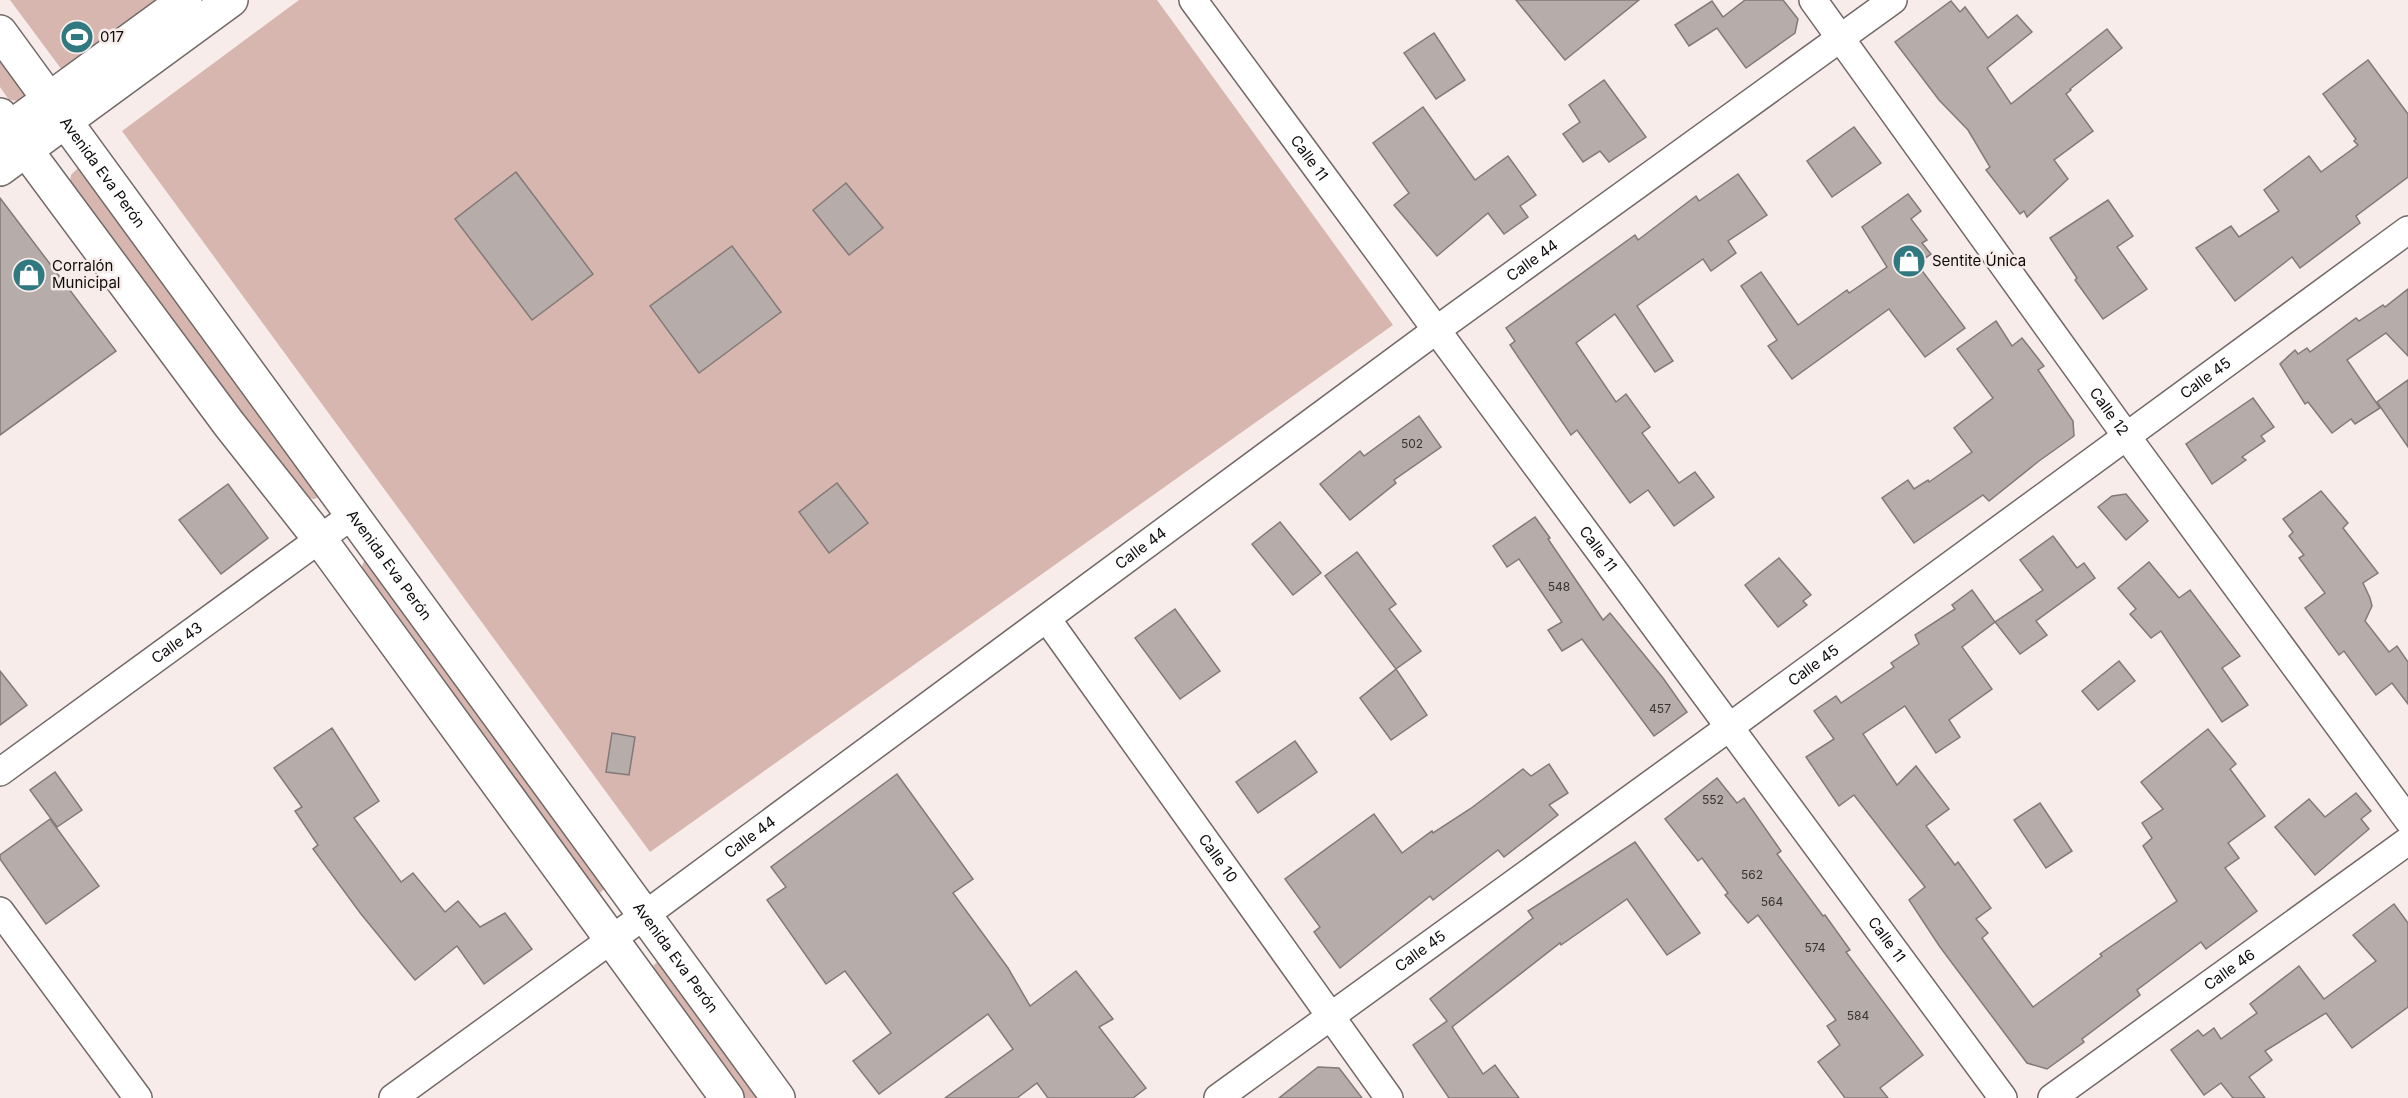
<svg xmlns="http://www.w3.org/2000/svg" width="2408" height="1098" font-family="Inter,sans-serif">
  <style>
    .green { fill: #d6b6af }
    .building { fill: #b6aca9; stroke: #837a78; stroke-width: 1.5 }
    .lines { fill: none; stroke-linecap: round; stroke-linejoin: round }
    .street-casing { stroke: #726967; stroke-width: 30 }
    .secondary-casing { stroke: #726967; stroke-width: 36 }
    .street { stroke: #fff; stroke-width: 27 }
    .secondary { stroke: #fff; stroke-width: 33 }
    .labels { text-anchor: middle; stroke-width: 5; stroke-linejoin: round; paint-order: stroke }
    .number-label { font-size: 12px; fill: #383332 }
    .poi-label { font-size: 15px; fill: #0e0b0a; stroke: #f7ece9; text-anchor: start }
    .street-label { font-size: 15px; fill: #0e0b0a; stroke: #f7ece9 }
  </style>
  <rect width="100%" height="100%" fill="#f7ece9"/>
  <g class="green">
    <path d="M10,0H169L65,74Z"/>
    <path d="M299,0H1157L1393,325L650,852L122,131Z"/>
    <path d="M0,51L27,87L25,95L19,101L9,100L0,87Z"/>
    <path d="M77,169H83L321,496L314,499L304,497L70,181L71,175Z"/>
    <path d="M365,559L605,888L600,893L592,892L360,571Z"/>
    <path d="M663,961L768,1098H744L655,976L653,966L657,962Z"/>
  </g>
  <g class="building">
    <path d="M1516,0H1639L1565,60Z"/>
    <path d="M1745,0H1783L1798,19L1795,33L1746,68L1717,28L1689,46L1675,25L1712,1L1723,17Z"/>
    <path d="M1951,1L1960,12L1965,7L1988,38L2017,15L2032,32L1987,68L2011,104L2107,29L2122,48L2070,89L2071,90L2066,94L2093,131L2054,160L2068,179L2027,217L2024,211L2020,214L1986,170L1990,167L1968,130L1939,100L1895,42Z"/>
    <path d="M1434,33L1465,80L1436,99L1404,53Z"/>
    <path d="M2368,60L2408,114V177L2356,216L2360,223L2300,268L2292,257L2235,301L2196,248L2231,226L2239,237L2279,211L2264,190L2309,156L2321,172L2358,145L2354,141L2356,139L2323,94Z"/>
    <path d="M1604,80L1646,137L1609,162L1600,151L1583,162L1563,134L1580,122L1569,105Z"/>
    <path d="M1423,107L1475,180L1508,156L1536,195L1520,206L1528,217L1504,234L1488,213L1437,256L1394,205L1409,193L1373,143Z"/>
    <path d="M1854,127L1881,163L1832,197L1807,161Z"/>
    <path d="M516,172L593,274L532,320L455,219Z"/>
    <path d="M1738,174L1767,215L1728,241L1736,253L1711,271L1703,259L1637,306L1673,361L1655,372L1615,314L1576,343L1616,402L1626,394L1650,427L1642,433L1679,483L1695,472L1714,497L1674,526L1648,490L1630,503L1577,430L1571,435L1510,345L1515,341L1506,328L1635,235L1638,240L1696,196L1699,201Z"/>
    <path d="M846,183L883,228L849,255L813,210Z"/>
    <path d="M1908,194L1921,211L1911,219L1927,240L1922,243L1931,254L1917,264L1965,328L1925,357L1889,309L1792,379L1768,346L1777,340L1741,286L1761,272L1798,325L1847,290L1849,293L1887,267L1862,227Z"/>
    <path d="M0,198L116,351L0,435Z"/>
    <path d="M2108,200L2133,236L2117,247L2147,289L2103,319L2075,280L2077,278L2050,238Z"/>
    <path d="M732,246L781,312L699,373L650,306Z"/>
    <path d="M2408,289V356L2386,333L2347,360L2380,408L2355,424L2351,419L2332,433L2308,402L2305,404L2280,364L2295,350L2298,354L2307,348L2310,352L2356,318L2359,321L2383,305L2385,307Z"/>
    <path d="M1996,321L2012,346L2022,338L2044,366L2038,370L2073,421L2074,436L2039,461L1989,501L1983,495L1914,543L1882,498L1908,480L1914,489L1928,480L1929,482L1972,452L1954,428L1993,398L1957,349Z"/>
    <path d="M2408,380V447L2377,402Z"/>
    <path d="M2253,398L2274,427L2261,436L2265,441L2242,457L2246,460L2212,484L2186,444Z"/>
    <path d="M1419,416L1441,447L1394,480L1396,483L1350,520L1320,484L1360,451L1364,456Z"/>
    <path d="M837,483L868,523L829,553L799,512Z"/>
    <path d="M228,484L268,538L221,574L179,520Z"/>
    <path d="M2321,491L2348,523L2343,528L2378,573L2363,583L2370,598L2372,606L2365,621L2389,652L2397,646L2408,662V704L2392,683L2376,695L2344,651L2339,655L2305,608L2325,593L2299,558L2304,555L2289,536L2293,532L2283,519Z"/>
    <path d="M2126,494L2148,521L2126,540L2098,507L2112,496Z"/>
    <path d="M1535,517L1550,538L1548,539L1603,620L1610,613L1663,678L1687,712L1654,736L1582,639L1562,651L1548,630L1562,622L1519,559L1507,567L1493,546Z"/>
    <path d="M1280,522L1321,573L1293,595L1252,544Z"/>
    <path d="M2053,536L2077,568L2084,563L2095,578L2036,621L2047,635L2020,654L1995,622L2043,590L2020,560Z"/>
    <path d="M1357,552L1396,604L1389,609L1421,651L1396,669L1427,715L1391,740L1360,698L1396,669L1325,576Z"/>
    <path d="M1779,558L1811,595L1803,601L1807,605L1778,627L1745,585Z"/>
    <path d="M2149,562L2179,598L2190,590L2240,656L2222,668L2248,705L2222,722L2161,631L2151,638L2130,614L2136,609L2118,588Z"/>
    <path d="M1972,590L1995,622L1962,647L1992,689L1949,720L1960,737L1936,753L1905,706L1863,734L1897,785L1916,766L1949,809L1926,826L1955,865L1958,862L1991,908L1976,919L1988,933L1982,938L2033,1007L2102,956L2100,954L2177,901L2143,846L2152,838L2142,823L2163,809L2141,782L2208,729L2236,764L2230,769L2265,816L2228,843L2239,858L2225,868L2257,911L2206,949L2201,942L2137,990L2140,995L2082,1039L2084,1042L2047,1069L2027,1063L1940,947L1909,900L1925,887L1854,795L1839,806L1806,757L1834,739L1814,711L1836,696L1841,703L1894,667L1891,663L1919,644L1915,635L1955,609L1952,605Z"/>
    <path d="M1175,609L1220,671L1180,699L1135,638Z"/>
    <path d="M2119,661L2135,681L2098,710L2082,691Z"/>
    <path d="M0,671L27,705L0,725Z"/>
    <path d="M332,728L379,801L354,818L401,882L413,873L445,912L458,901L480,927L505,913L532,949L484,984L457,946L415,980L361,914L313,849L318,845L295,811L302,807L274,768Z"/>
    <path d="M612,733L635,737L629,775L606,772Z"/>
    <path d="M1295,741L1317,772L1258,813L1236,782Z"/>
    <path d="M1549,764L1568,793L1549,805L1558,815L1504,857L1498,850L1433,900L1430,896L1340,968L1314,932L1320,927L1285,879L1374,814L1402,853L1432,831L1433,833L1470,809L1523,769L1531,776Z"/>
    <path d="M55,772L82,810L57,827L30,790Z"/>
    <path d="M897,774L973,879L953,893L1008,968L1030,1006L1076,971L1113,1019L1099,1027L1146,1088L1133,1098H1048L1037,1083L1017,1098H945L1013,1049L988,1014L879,1094L853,1061L891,1033L845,971L826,984L767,900L786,887L771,867Z"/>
    <path d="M1717,778L1737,803L1744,798L1781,851L1777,854L1823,916L1825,915L1850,950L1846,952L1923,1055L1880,1088L1888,1098H1845L1818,1062L1840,1045L1827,1026L1836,1020L1758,915L1748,923L1725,895L1728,893L1702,858L1698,861L1665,819Z"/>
    <path d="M2356,793L2371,811L2361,819L2369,829L2315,875L2275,827L2309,799L2325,817Z"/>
    <path d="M2040,803L2072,851L2046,868L2014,820Z"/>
    <path d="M50,819L99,886L46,924L0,859V855Z"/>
    <path d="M1635,842L1700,933L1667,955L1627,899L1561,945L1560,943L1452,1027L1483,1074L1495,1065L1519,1098H1449L1413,1045L1447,1021L1430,999L1533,918L1528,911Z"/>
    <path d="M2394,904L2408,923V1007L2352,1048L2326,1013L2265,1051L2272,1060L2249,1077L2265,1098H2233L2221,1083L2204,1095L2171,1050L2198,1030L2203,1036L2214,1028L2221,1039L2257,1013L2250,1004L2299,966L2324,999L2376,961L2353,935Z"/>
    <path d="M1318,1067L1339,1068L1362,1098H1279Z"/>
  </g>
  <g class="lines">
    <g class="street-casing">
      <g id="street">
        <path id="s1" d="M1193,0C1462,367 1734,731 2003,1098"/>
        <path id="s2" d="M1813,0L2127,437L2408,820"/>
        <path id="s3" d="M1047,619L1389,1098"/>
        <path id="s4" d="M0,772L354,514"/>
        <path d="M0,911L138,1098"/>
        <path id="s5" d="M393,1098L645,915L1435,331L1893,0"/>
        <path id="s6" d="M1218,1098L1731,726L2408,230"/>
        <path id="s7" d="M2052,1098L2408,841"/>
      </g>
    </g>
    <g class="secondary-casing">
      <g id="secondary">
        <path id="s8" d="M0,32L778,1098"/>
        <path d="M0,115L229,424L319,538L727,1098"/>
        <path d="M0,135L185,0"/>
        <path d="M0,169L231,0"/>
      </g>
    </g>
    <use href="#street" class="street"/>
    <use href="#secondary" class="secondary"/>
  </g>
  <defs>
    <g id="stadium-disc" transform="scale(1.725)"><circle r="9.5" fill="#307980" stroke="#f7ece9"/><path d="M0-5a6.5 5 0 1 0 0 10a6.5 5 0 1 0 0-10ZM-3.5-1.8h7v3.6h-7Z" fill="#fff"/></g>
    <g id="shop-disc" transform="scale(1.725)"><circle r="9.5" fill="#307980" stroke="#f7ece9"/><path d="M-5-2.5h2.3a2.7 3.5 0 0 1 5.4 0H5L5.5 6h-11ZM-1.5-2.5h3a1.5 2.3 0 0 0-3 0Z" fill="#fff"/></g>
  </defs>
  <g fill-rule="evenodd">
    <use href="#stadium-disc" x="77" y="37"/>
    <use href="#shop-disc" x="1909" y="261"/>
    <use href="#shop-disc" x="29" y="275"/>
  </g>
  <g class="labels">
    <g class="number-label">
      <text x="1412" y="448">502</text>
      <text x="1559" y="591">548</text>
      <text x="1660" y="713">457</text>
      <text x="1713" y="804">552</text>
      <text x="1752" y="879">562</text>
      <text x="1772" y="906">564</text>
      <text x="1815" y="952">574</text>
      <text x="1858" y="1020">584</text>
    </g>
    <g class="poi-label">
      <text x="100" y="42">017</text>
      <text x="1932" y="266">Sentite Única</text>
      <text x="52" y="271">Corralón<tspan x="52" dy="17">Municipal</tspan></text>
    </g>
    <g class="street-label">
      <text dy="5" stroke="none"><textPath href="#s1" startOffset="196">Calle 11</textPath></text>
      <text dy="5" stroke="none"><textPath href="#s8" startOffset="174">Avenida Eva Perón</textPath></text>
      <text dy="5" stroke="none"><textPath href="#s5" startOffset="1414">Calle 44</textPath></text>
      <text dy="5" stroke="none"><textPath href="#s6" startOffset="1222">Calle 45</textPath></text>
      <text dy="5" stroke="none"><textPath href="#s2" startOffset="507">Calle 12</textPath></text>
      <text dy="5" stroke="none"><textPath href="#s5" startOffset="928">Calle 44</textPath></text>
      <text dy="5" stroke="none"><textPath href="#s1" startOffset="682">Calle 11</textPath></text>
      <text dy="5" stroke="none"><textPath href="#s8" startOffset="660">Avenida Eva Perón</textPath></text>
      <text dy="5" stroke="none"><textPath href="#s4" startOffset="219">Calle 43</textPath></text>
      <text dy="5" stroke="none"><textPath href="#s6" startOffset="736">Calle 45</textPath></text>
      <text dy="5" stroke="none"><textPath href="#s5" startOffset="442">Calle 44</textPath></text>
      <text dy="5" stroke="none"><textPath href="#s3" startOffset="294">Calle 10</textPath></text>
      <text dy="5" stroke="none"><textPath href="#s1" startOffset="1168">Calle 11</textPath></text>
      <text dy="5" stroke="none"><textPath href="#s6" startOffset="250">Calle 45</textPath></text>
      <text dy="5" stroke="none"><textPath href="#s8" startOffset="1146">Avenida Eva Perón</textPath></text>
      <text dy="5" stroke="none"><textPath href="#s7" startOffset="219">Calle 46</textPath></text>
    </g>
  </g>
</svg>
